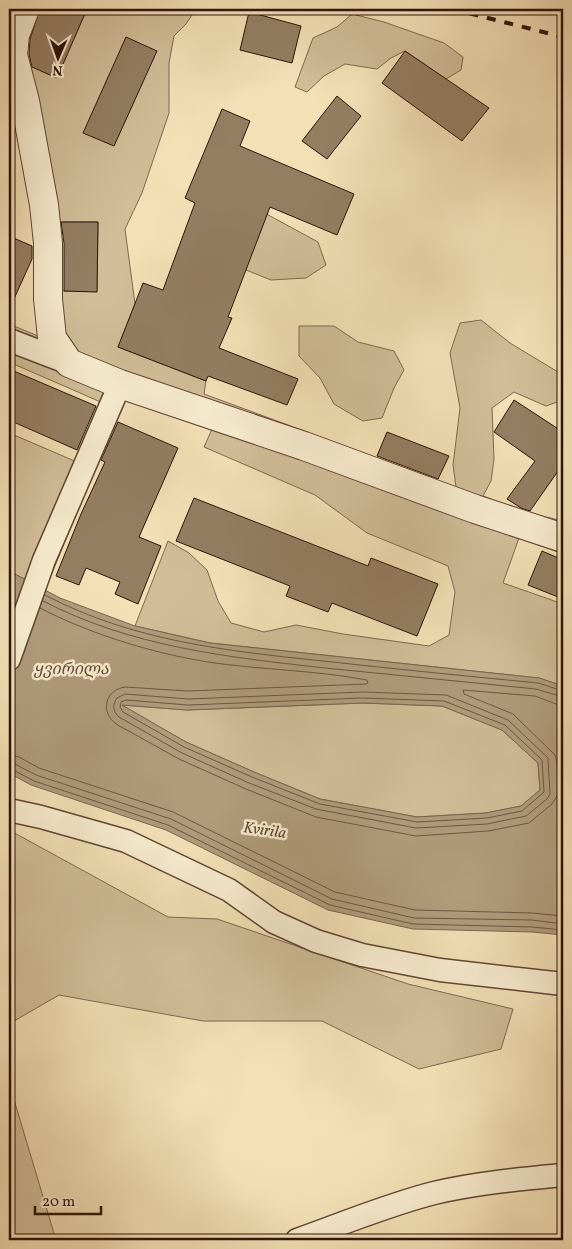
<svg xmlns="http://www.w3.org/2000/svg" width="572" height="1249" font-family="Vollkorn,'Noto Serif Georgian',serif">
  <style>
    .green { fill: #d1be98; stroke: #7f6850; fill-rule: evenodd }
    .water { fill: #b09b7b; stroke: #7c654d; fill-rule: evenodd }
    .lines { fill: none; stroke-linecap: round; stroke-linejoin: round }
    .shore { stroke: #6e5742; stroke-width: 1 }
    .building { fill: #947e62; stroke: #2d1309 }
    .minor-casing { stroke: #5e4634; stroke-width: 25 }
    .tertiary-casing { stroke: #5e4634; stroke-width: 30 }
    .minor { stroke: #f7eccf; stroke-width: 22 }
    .tertiary { stroke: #f7eccf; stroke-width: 28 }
    .rail { stroke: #2d1309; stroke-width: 4; stroke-dasharray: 9 9; stroke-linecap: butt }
    .labels { text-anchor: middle; stroke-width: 5; stroke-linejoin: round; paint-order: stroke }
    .water-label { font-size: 16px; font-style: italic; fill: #614937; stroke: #f7eccf }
  </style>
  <rect width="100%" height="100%" fill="#f3e1b5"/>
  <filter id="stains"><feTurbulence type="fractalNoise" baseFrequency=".004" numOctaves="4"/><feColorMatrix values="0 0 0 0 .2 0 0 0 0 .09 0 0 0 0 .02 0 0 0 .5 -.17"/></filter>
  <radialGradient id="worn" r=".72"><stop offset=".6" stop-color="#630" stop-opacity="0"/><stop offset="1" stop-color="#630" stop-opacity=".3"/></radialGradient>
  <g class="green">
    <path d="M9,9H39L18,60L56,78L87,9H196L186,24L174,36L169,63V113L142,193L125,229L135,304L118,347L206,381L204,394L456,487L453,465L460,408L450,353L460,323L481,320L510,343L563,375V400L546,406L514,392L492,408L494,459L491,481L483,496L529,513L563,521V554L519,538L503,583L563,604V686L539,678L210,643L135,626L168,541L189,553L207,570L218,601L231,623L264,632L296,625L343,634L429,646L449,635L455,592L448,566L367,533L315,495L204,447L212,429L124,398L45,590L9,571V448L14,435L77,462L103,403L9,362V324L38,336L37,249L9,69ZM58,222H98L97,291H59Z"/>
    <path d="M352,14L384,22L444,43L463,57L461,70L446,79L405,51L391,58L377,69L345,64L324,76L307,92L295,87L313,38L337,27Z"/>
    <path d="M261,211L318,242L326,265L306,278L271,280L246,270Z"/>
    <path d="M299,326H334L358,342L394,351L404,370L394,388L382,418L363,421L334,404L320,378L299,356Z"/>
    <path d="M363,703L442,706L502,730L538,763L540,790L521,806L486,813L417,817L320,799L254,772L186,742L121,705L188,710Z"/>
    <path d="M9,830L168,917L217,919L408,984L513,1009L501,1049L419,1069L322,1021H203L59,995L9,1024Z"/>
    <path d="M9,1083L56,1240H9Z"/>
  </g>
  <path class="water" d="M9,571L60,598L135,626L210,643L539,678L563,686V935L532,932L413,929L328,910L166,830L31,785L9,773ZM363,703L442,706L502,730L538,763L540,790L521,806L486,813L417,817L320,799L254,772L186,742L122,705L187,710Z"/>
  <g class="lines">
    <g class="shore">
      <path d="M45,595C132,641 227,651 323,661C395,669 466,676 538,683L563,691"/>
      <path d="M43,601C132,647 227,657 325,668C395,675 466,682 536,689L563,697"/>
      <path d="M40,608C90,634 152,653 208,662C260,670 315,670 367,680L368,683L366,684L188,691L125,687C105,690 100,712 116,724L179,759L246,789L316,817L416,836L488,831L529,823L552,804L557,796L559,789L557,763L555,755L513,714L464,694L463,690L535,696L556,704L563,705"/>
      <path d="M363,692L446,695L508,720L548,758L550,794L547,799L526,816L487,824L416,828L316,809L249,783L182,753L119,717C113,712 112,705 117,698L125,694L188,699Z"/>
      <path d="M363,698L444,701L505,725L542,760L544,792L522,811L487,818L417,822L320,804L252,777L184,747L123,712L120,707L121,702L126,700L188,705Z"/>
      <path d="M9,755L19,757L39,768L173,812L335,892L415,910L532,913L563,916"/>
      <path d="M9,763L15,764L36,775L171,819L332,899L414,918L532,920L563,924"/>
      <path d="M9,769L13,770L34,781L168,825L330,905L413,924L532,927L563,930"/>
    </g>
  </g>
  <g class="building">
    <path d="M40,9H87L57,78L32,67L29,54L30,39Z"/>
    <path d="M249,12L301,26L292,63L240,50Z"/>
    <path d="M126,37L157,51L114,146L83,133Z"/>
    <path d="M405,51L489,108L462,141L382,83Z"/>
    <path d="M337,96L361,116L327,159L302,141Z"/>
    <path d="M222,109L250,121L240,146L354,194L337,235L270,207L228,317L232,318L219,348L298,379L287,405L208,376L206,381L118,347L143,283L163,290L195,203L185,198Z"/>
    <path d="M61,222H98L97,292L64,291V243Z"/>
    <path d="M9,236L32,246V259L9,310Z"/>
    <path d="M9,369L96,406L77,450L9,420Z"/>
    <path d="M514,400L563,432V464L530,511L521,508L507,499L535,461L494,432Z"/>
    <path d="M118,422L178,448L139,537L161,546L138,604L115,594L120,582L86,568L79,585L56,576L81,514L105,462L101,460Z"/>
    <path d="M387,432L449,456L438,479L377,456Z"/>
    <path d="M194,498L368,566L371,558L438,584L417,636L332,603L328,612L286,596L290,586L176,541Z"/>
    <path d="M542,551L563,560V599L528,585Z"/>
  </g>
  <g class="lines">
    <g class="minor-casing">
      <g id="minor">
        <path d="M9,340L69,363"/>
        <path d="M9,659L44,560L120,384"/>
        <path d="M9,810L41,817L126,841L229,890L274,922L316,941L362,955L440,970L563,984"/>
        <path d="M297,1240C342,1224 387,1205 434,1193C476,1183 521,1179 563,1175"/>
      </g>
    </g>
    <g class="tertiary-casing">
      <path id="tertiary" d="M25,9L15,35L13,55L25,101L44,205L48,243V299L52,338L69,363L120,384L304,446L475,509L563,538"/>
    </g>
    <use href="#minor" class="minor"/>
    <use href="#tertiary" class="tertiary"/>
    <path class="rail" d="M452,9L563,37"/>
  </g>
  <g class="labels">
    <g class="water-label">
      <text x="71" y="674">ყვირილა</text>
      <text transform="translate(265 829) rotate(8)" y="6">Kvirila</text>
    </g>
  </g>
  <rect width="572" height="1249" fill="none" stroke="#f3e1b5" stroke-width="30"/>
  <rect x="10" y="10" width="552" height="1229" fill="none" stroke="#2d1309" stroke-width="2.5"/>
  <rect x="15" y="15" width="542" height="1219" fill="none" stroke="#2d1309"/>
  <g transform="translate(58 58) rotate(182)" stroke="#f7eccf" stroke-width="4" paint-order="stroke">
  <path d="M0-4L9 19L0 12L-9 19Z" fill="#2d1309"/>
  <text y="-8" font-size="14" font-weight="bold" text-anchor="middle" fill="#2d1309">N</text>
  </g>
  <path d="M35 1206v8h66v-8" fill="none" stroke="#2d1309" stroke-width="2.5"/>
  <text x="42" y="1206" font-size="15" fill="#2d1309" stroke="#f7eccf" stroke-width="4" paint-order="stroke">20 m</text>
  <rect width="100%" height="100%" filter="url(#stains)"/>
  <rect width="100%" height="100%" fill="url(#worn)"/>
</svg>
